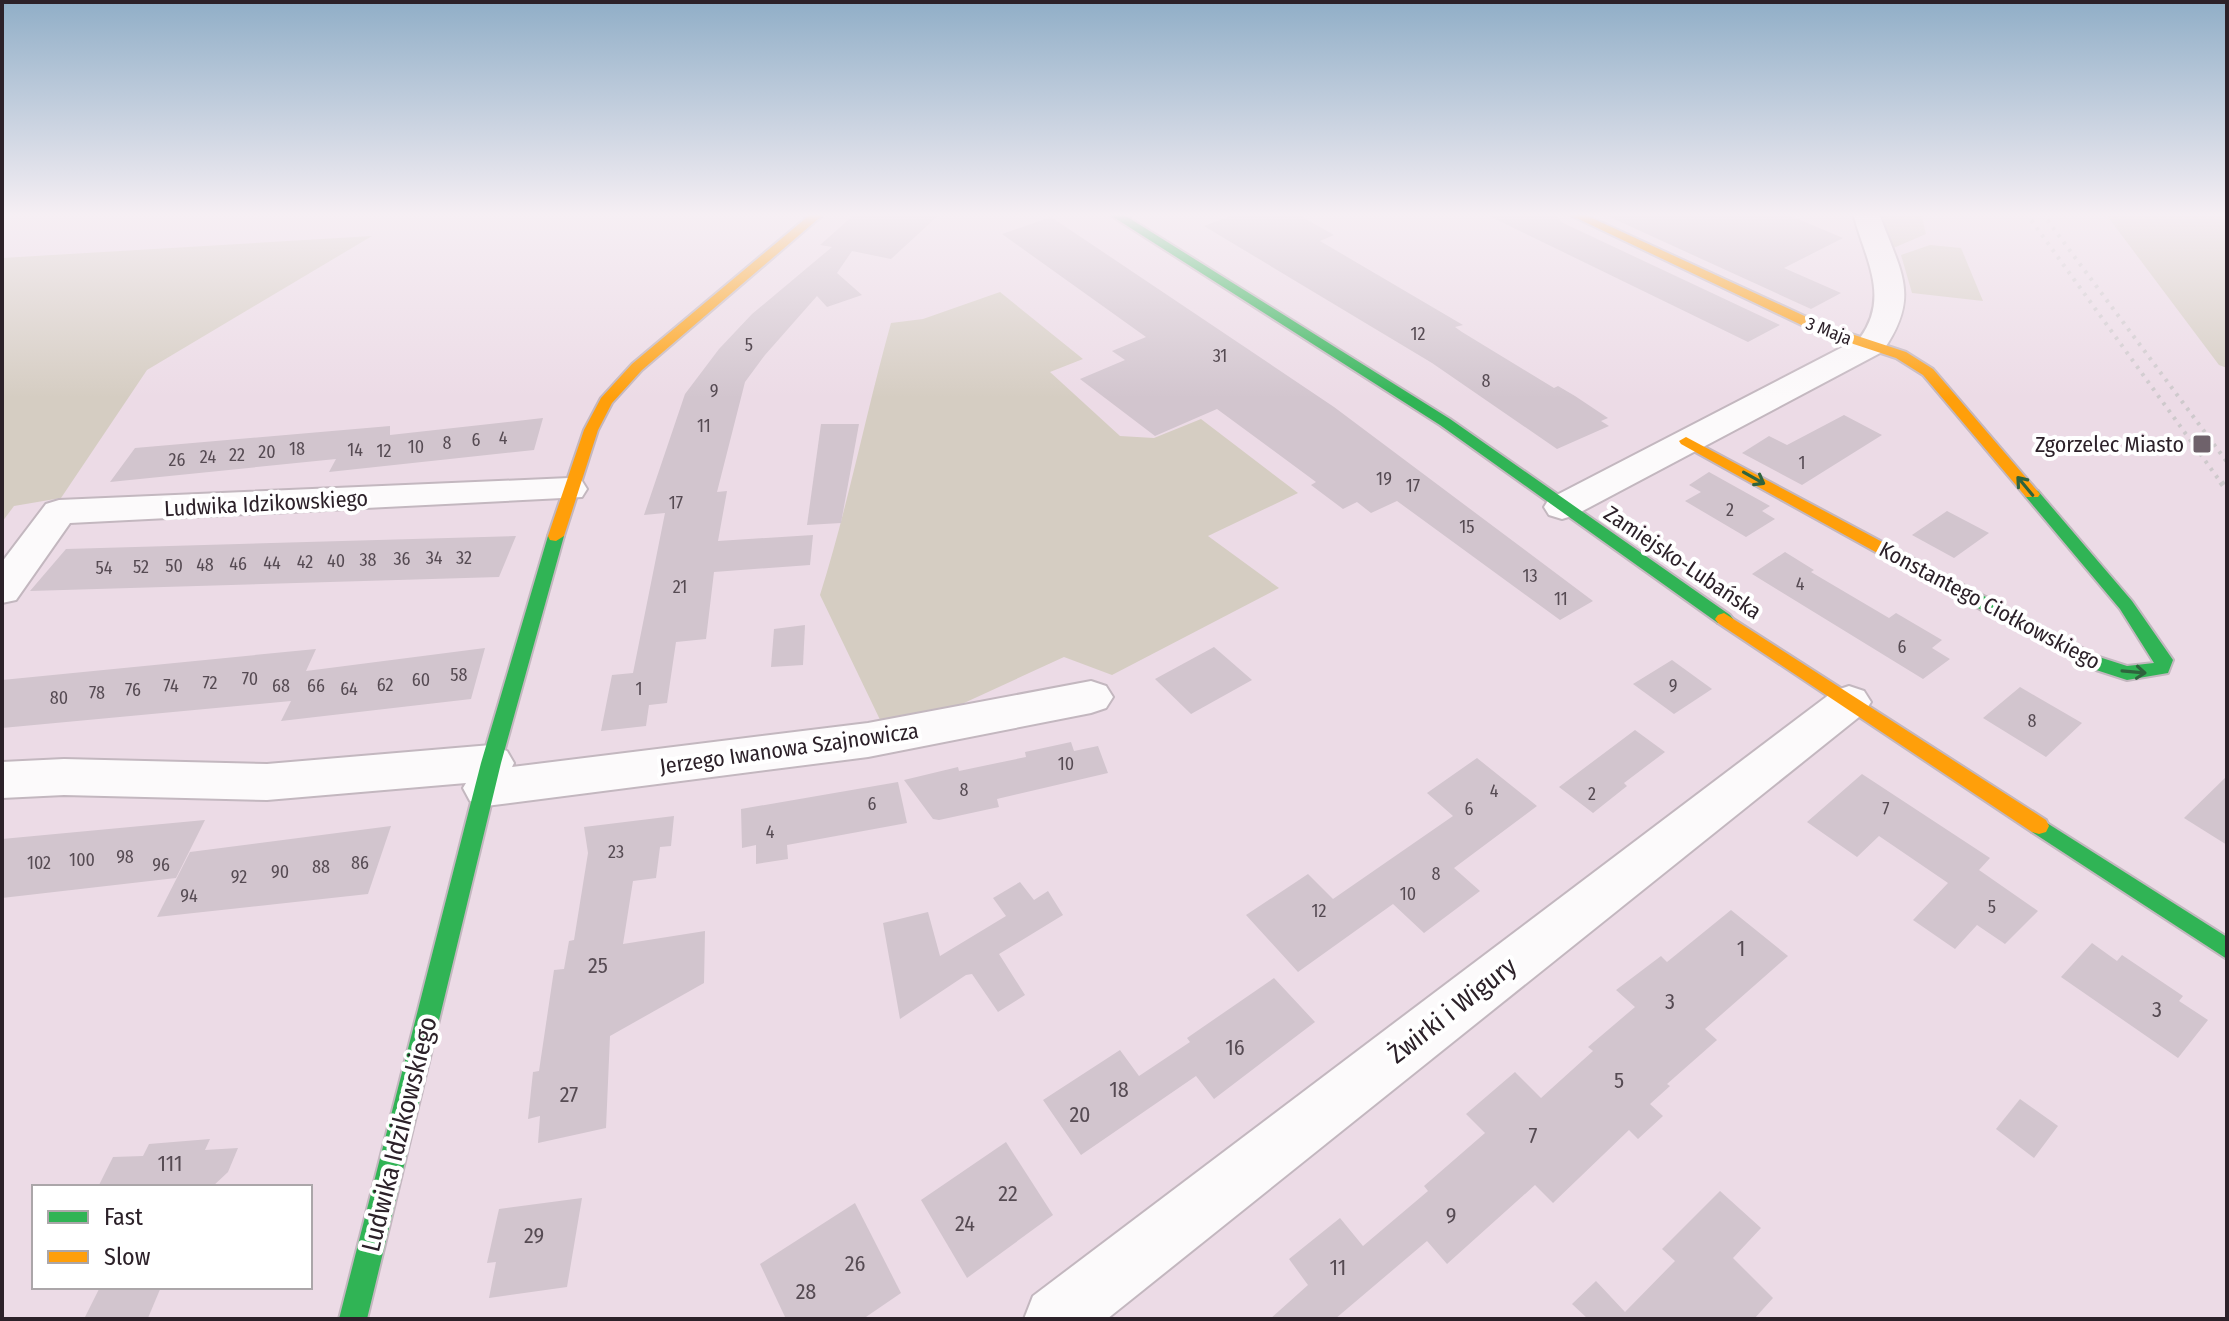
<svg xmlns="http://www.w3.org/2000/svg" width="2229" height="1321" font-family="'Fira Sans Condensed',sans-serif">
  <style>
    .green { fill: #d5cdc2 }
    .building { fill: #d2c5ce }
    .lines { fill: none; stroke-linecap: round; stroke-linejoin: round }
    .street-casing { stroke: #c3b7bf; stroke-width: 4 }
    .fast-casing { stroke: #c3b7bf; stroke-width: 4 }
    .slow-casing { stroke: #c3b7bf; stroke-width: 4 }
    .street { fill: #fcfafb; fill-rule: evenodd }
    .fast { fill: #30b455; fill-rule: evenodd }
    .slow { fill: #ff9f0a; fill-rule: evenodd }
    .rail-far1 { stroke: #cec9cc; stroke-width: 4; stroke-dasharray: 3 6; stroke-linecap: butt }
    .rail { stroke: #cec9cc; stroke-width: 6; stroke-dasharray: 4 8; stroke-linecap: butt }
    .oneway { stroke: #2e633d }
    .poi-dot { fill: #6f626b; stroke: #fff; stroke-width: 3 }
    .labels { text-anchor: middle; stroke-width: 8; stroke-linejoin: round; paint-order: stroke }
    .far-street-label { font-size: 18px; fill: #2c2129; stroke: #fff }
    .number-label { font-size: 18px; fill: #564b53 }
    .poi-label { font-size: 22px; fill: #2c2129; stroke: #fff; text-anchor: end }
    .street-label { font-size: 22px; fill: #2c2129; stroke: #fff }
    .near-number-label { font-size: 22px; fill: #564b53 }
    .near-street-label { font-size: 26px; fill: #2c2129; stroke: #fff }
  </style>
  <rect width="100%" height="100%" fill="#ecdbe6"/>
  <g class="green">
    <path d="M1880,213H1921L1926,234L1891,249Z"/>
    <path d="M2105,213H2227V368L2219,365Z"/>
    <path d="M372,236L147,370L61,498L14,506L2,522V258Z"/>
    <path d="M1930,245L1961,248L1983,301L1912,293L1901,255Z"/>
    <path d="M1000,292L1083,359L1050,372L1120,436L1154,438L1201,419L1298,493L1208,536L1279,588L1112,675L1064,657L927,720L884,728L820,595C848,506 866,413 891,323L923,319Z"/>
  </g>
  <g class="building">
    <path d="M856,213H941L891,259L852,251L837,273L862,295L827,307L817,296L765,355L745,382L717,492L727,491L718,541L813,535L810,565L714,572L706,639L676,642L667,703L649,705L646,726L601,731L612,675L633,673L665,513L644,515L685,394L719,349L752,314L832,247L820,245Z"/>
    <path d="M1239,213H1295L1334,235L1320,241L1463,325L1455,327L1462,332L1554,388L1558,386L1575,396L1608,418L1601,421L1609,426L1557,449L1432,363L1204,226Z"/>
    <path d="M1483,213H1555L1561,222L1780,325L1748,342Z"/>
    <path d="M1601,213H1784L1843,238L1784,268L1841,293L1811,309Z"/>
    <path d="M1051,217L1334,407L1593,601L1560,620L1397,501L1371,513L1357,502L1343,509L1311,485L1316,482L1217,409L1155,436L1080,379L1125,360L1112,351L1146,337L1002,234Z"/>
    <path d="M1844,415L1882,435L1802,485L1742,453L1769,436L1787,445Z"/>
    <path d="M543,418L534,450L329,472L336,459L110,482L135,448L390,426V435Z"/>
    <path d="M821,424H859L841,523L807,525Z"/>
    <path d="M1709,472L1770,506L1762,511L1775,519L1746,537L1685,501L1701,492L1689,485Z"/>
    <path d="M1947,511L1989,533L1954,558L1912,535Z"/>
    <path d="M516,536L499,577L30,591L66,549Z"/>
    <path d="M1785,552L1814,570L1811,572L1889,618L1896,613L1942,640L1932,648L1950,659L1923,679L1752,574Z"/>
    <path d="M805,625L803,665L771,667L774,629Z"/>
    <path d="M1214,647L1252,680L1191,714L1155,679Z"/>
    <path d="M485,648L471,699L281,721L291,701L2,728V680L316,649L306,671Z"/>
    <path d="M1672,660L1712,689L1674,714L1633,684Z"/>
    <path d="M2020,687L2082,723L2046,757L1983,718Z"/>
    <path d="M1635,730L1665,752L1624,783L1627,786L1593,813L1559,787Z"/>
    <path d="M1071,742L1074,751L1098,746L1108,773L997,799L999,807L939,820L933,819L904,780L958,767L959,771L1026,757L1025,752Z"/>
    <path d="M1477,758L1537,806L1454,868L1480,891L1424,933L1393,904L1298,972L1246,915L1308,874L1333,899L1453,816L1427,793Z"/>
    <path d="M1862,774L1990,858L1979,870L2038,911L2005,944L1977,925L1955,949L1913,920L1948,883L1879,836L1857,857L1807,822Z"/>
    <path d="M2227,776V845L2184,818Z"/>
    <path d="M898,782L907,823L787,845L788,859L756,864V845L742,848L741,809Z"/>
    <path d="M674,816L671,846L660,847L656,878L633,881L623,944L705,931L704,983L610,1036L606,1128L538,1143L540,1116L528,1119L533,1072L539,1071L554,970L564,969L569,941L574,940L588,853L584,827Z"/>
    <path d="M205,820L176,878L2,898V839Z"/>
    <path d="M391,826L368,894L157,917L190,852Z"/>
    <path d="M1020,882L1034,900L1048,891L1063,915L999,954L1025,995L998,1012L972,974L966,975L900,1019L883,923L928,912L940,956L1006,916L993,898Z"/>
    <path d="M1731,910L1788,956L1705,1029L1717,1040L1667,1084L1670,1086L1650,1104L1663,1116L1638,1139L1629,1130L1553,1203L1535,1185L1447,1264L1427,1241L1335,1319H1270L1308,1285L1289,1259L1340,1218L1363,1246L1428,1191L1424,1186L1485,1133L1466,1114L1515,1072L1541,1098L1593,1051L1588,1047L1635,1007L1616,990L1661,956L1667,962Z"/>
    <path d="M2092,943L2117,961L2122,955L2183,996L2179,1001L2208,1020L2178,1058L2061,977Z"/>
    <path d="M1274,978L1315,1022L1214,1099L1196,1076L1081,1155L1043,1100L1120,1050L1139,1076L1190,1042L1187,1038Z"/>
    <path d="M2020,1099L2058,1126L2034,1158L1996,1129Z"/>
    <path d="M210,1139L205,1150L238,1148L228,1172L212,1187H98L113,1157L143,1156L149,1144Z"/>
    <path d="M1006,1142L1053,1215L967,1278L921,1200Z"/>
    <path d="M1720,1191L1761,1228L1733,1258L1773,1298L1754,1319H1588L1572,1304L1596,1281L1625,1312L1675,1261L1662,1249Z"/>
    <path d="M582,1198L567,1287L489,1298L496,1262L487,1263L499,1209Z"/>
    <path d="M855,1203L901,1293L863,1319H786L760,1264Z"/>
    <path d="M100,1287H161L148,1318L84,1319Z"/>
  </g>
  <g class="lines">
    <g class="street-casing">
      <g id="street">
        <path d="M1853,213H1879C1900,272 1922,295 1882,352L1575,515L1562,519L1549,515L1544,507L1549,499L1860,338C1891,296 1864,257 1853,213Z"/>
        <path d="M569,478L582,481L587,489L582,497L70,523L16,600L2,603V562L46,504L59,500Z"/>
        <path d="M1091,681L1106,686L1113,697L1106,708L1091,713L868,757L486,806L470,801L463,788L466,783L267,800L64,795L2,798V762L64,759L267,764L491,745L507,751L514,763L512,767L868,723Z"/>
        <path d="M1849,686L1864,691L1871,702L1864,713L1107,1319H1024L1033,1296L1834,691Z"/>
      </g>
    </g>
    <g class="fast-casing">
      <g id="fast">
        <path d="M1107,213H1121L1450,419L1730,615L1733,619L1730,623H1718L1440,425Z"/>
        <path d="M2032,489L2038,491L2132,601L2173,660L2168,673L2127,680L2087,667L1917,575L1915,571L1917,567H1929L2099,657L2127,666L2154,663L2120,609L2026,497L2024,494Z"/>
        <path d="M556,531L564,536L501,763L367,1319H339L481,763L548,536Z"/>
        <path d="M2039,818L2227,937V959L2032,832L2029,826L2032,820Z"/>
      </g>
    </g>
    <g class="slow-casing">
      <g id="slow">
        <path d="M812,213H825L642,370L612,403L598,430L564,536L556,541L550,540L548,536L584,430L601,398L632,364Z"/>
        <path d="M1566,213H1581L1824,325L1906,352L1933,369L2040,494L2038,497H2026L1923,375L1896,358L1814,331Z"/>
        <path d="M1686,437L1929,567L1931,571L1929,575H1917L1681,444L1679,441Z"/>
        <path d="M1724,613L2046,820L2049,826L2046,832L2039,834L2032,832L1718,623L1715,619L1718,615Z"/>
      </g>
    </g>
    <use href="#street" class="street"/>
    <use href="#fast" class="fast"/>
    <use href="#slow" class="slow"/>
    <g class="rail-far1">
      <path d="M2026,213L2222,484"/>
      <path d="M2042,213L2227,462"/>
    </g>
    <path class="rail" d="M2221,482L2227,490"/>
  </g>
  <defs><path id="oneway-shaft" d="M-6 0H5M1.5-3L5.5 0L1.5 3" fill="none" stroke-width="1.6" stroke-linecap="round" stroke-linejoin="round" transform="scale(2)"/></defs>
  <g class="oneway">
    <use href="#oneway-shaft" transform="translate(1754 478) rotate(29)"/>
    <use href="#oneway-shaft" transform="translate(2025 486) rotate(-130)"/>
    <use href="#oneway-shaft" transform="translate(2134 672) rotate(5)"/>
  </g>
  <linearGradient id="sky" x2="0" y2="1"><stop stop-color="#90aec7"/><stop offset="0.54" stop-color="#f6eff4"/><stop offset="1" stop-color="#f6eff4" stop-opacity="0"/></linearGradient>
  <rect width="2229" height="398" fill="url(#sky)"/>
  <rect class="poi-dot" x="2192" y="434" width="20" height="20" rx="4"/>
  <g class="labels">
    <g class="far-street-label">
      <text transform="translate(1829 331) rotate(21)" y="6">3 Maja</text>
    </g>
    <g class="number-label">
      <text x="1418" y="340">12</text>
      <text x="749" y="351">5</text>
      <text x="1220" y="362">31</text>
      <text x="1486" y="387">8</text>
      <text x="714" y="397">9</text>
      <text x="704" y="432">11</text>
      <text x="503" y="444">4</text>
      <text x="476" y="446">6</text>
      <text x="447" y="449">8</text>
      <text x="416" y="453">10</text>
      <text x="297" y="455">18</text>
      <text x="355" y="456">14</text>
      <text x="384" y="457">12</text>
      <text x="267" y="458">20</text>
      <text x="237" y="461">22</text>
      <text x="208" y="463">24</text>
      <text x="177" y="466">26</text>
      <text x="1802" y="469">1</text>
      <text x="1384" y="485">19</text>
      <text x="1413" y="492">17</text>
      <text x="676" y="509">17</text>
      <text x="1730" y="516">2</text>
      <text x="1467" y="533">15</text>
      <text x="434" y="564">34</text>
      <text x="464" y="564">32</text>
      <text x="402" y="565">36</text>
      <text x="368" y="566">38</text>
      <text x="336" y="567">40</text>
      <text x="305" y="568">42</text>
      <text x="272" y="569">44</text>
      <text x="238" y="570">46</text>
      <text x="205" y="571">48</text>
      <text x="174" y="572">50</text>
      <text x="141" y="573">52</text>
      <text x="104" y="574">54</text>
      <text x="1530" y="582">13</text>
      <text x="1800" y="590">4</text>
      <text x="680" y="593">21</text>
      <text x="1561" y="605">11</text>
      <text x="1902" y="653">6</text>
      <text x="459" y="681">58</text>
      <text x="250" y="685">70</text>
      <text x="421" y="686">60</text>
      <text x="210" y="689">72</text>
      <text x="385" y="691">62</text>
      <text x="171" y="692">74</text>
      <text x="281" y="692">68</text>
      <text x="316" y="692">66</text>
      <text x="1673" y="692">9</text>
      <text x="349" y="695">64</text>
      <text x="639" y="695">1</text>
      <text x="133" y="696">76</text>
      <text x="97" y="699">78</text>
      <text x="59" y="704">80</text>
      <text x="2032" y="727">8</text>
      <text x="1066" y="770">10</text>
      <text x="964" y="796">8</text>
      <text x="1494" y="797">4</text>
      <text x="1592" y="800">2</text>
      <text x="872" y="810">6</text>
      <text x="1469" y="815">6</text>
      <text x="1886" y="815">7</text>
      <text x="770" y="838">4</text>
      <text x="616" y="858">23</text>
      <text x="125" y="863">98</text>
      <text x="82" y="866">100</text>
      <text x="39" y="869">102</text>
      <text x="360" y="869">86</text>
      <text x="161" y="871">96</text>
      <text x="321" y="873">88</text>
      <text x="280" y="878">90</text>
      <text x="1436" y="880">8</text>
      <text x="239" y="883">92</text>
      <text x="1408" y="900">10</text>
      <text x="189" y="902">94</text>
      <text x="1992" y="913">5</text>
      <text x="1319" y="917">12</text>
    </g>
    <g class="poi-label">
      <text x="2184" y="452">Zgorzelec Miasto</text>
    </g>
    <g class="street-label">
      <text transform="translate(266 503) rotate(-3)" y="8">Ludwika Idzikowskiego</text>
      <text transform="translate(1683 562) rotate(34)" y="8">Zamiejsko-Lubańska</text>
      <text transform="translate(1990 605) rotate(28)" y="8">Konstantego Ciołkowskiego</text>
      <text transform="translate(789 748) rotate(-8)" y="8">Jerzego Iwanowa Szajnowicza</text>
    </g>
    <g class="near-number-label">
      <text x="1741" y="956">1</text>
      <text x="598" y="973">25</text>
      <text x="1670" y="1009">3</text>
      <text x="2157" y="1017">3</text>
      <text x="1235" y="1055">16</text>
      <text x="1619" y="1088">5</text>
      <text x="1119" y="1097">18</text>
      <text x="569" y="1102">27</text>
      <text x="1080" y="1122">20</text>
      <text x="1533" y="1143">7</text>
      <text x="170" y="1171">111</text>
      <text x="1008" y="1201">22</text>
      <text x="1451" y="1223">9</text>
      <text x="965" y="1231">24</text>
      <text x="534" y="1243">29</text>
      <text x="855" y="1271">26</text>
      <text x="1338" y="1275">11</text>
      <text x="806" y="1299">28</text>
    </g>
    <g class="near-street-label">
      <text transform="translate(1452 1010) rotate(-38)" y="9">Żwirki i Wigury</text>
      <text transform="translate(399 1134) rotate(-76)" y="9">Ludwika Idzikowskiego</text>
    </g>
  </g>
  <rect width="2229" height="1321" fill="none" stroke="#2c2129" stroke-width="8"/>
  <rect x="32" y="1185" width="280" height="104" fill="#ffffff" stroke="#aba6a9" stroke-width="2"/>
  <rect x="48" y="1211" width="40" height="12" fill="#30b455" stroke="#aba6a9" stroke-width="2"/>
  <text x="104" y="1225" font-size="24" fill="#2c2129">Fast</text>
  <rect x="48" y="1251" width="40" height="12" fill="#ff9f0a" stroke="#aba6a9" stroke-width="2"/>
  <text x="104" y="1265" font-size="24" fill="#2c2129">Slow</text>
</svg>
